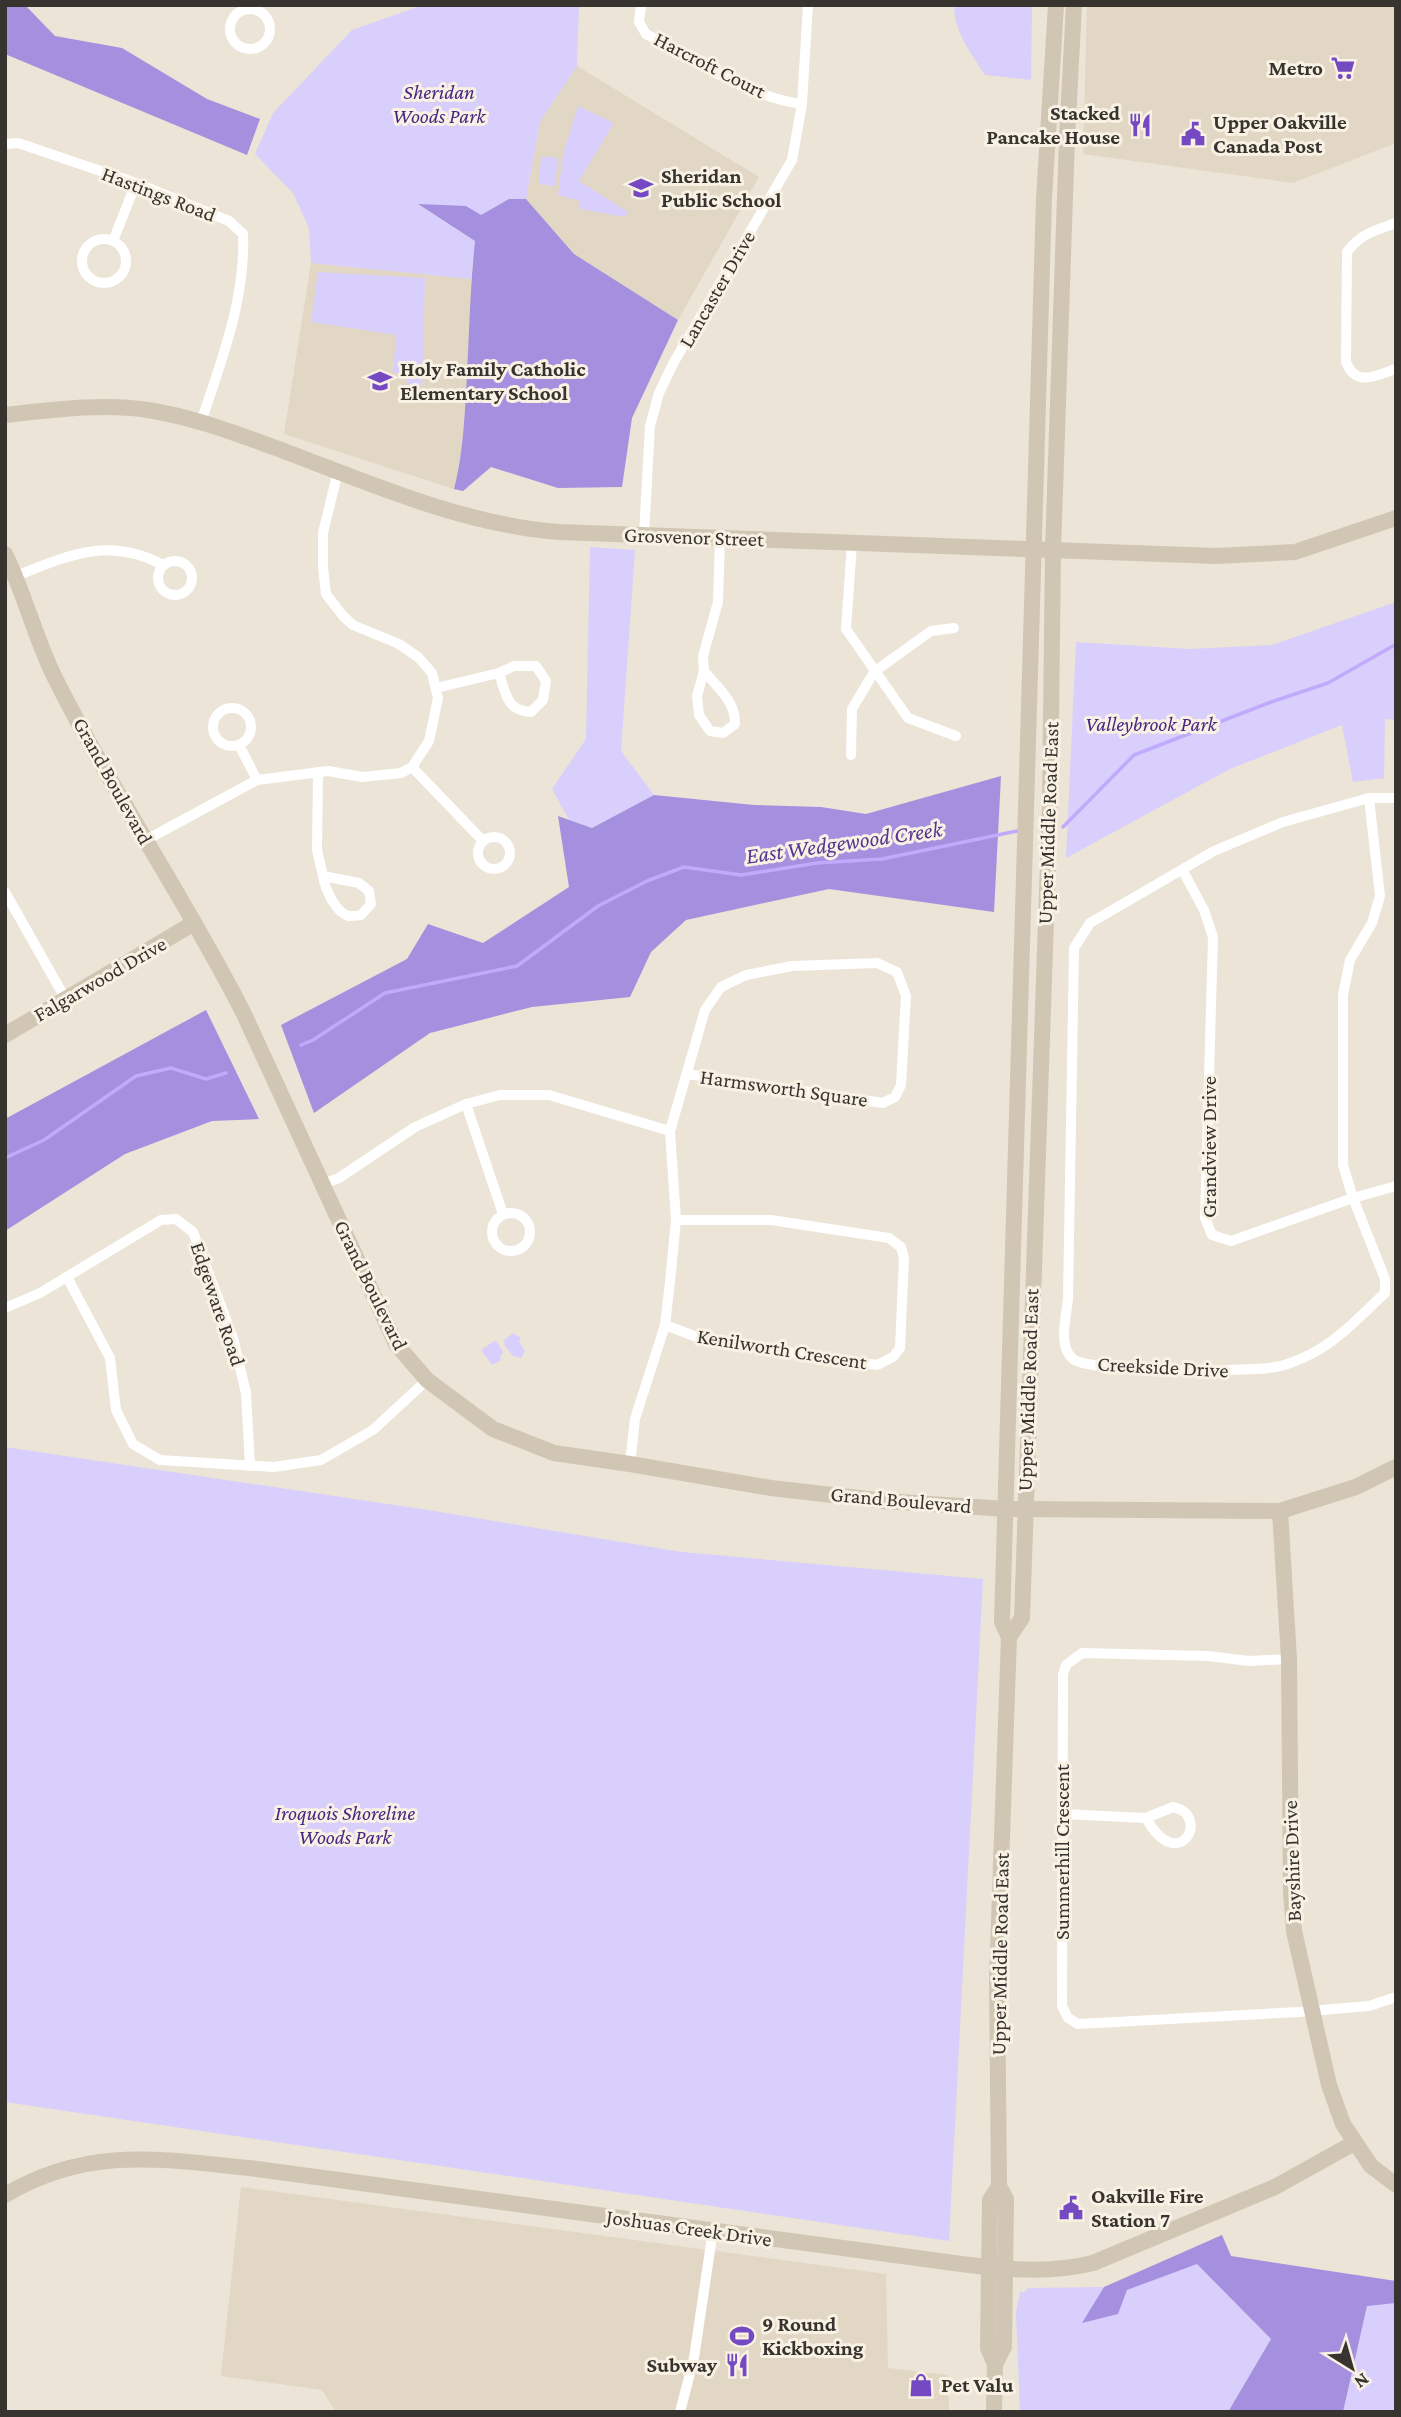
<svg xmlns="http://www.w3.org/2000/svg" width="1401" height="2417" font-family="'Crimson Pro',serif">
  <style>
    .built { fill: #e2d7c4 }
    .green { fill: #d9cffc }
    .forest { fill: #a58fdf }
    .lines { fill: none; stroke-linecap: round; stroke-linejoin: round }
    .stream { stroke: #c0aafc; stroke-width: 3.5 }
    .street { stroke: #fff; stroke-width: 10 }
    .secondary { stroke: #d0c6b3; stroke-width: 16 }
    .labels { text-anchor: middle; stroke-width: 6; stroke-linejoin: round; paint-order: stroke }
    .street-label { font-size: 21px; fill: #37342f; stroke: #f8f1e4 }
    .poi-label { font-size: 21px; font-weight: bold; fill: #37342f; stroke: #f8f1e4; text-anchor: start }
    .park-label { font-size: 21px; font-style: italic; fill: #492682; stroke: #f8f1e4 }
    .water-label { font-size: 23px; font-style: italic; fill: #563592; stroke: #f8f1e4 }
  </style>
  <rect width="100%" height="100%" fill="#ebe4d7"/>
  <g class="built">
    <path d="M1087,5H1396V143L1293,183L1083,154Z"/>
    <path d="M577,66L759,177L678,320L574,254L526,199L540,122Z"/>
    <path d="M311,263L471,279L470,348L460,467L454,489L284,434Z"/>
    <path d="M241,2187L886,2274L888,2368L948,2375L949,2412H336L322,2390L221,2376Z"/>
  </g>
  <g class="green">
    <path d="M423,5H579L577,66L540,122L526,199H509L481,215L419,205L475,241L471,279L311,263L309,228L293,193L255,154L273,113L352,30Z"/>
    <path d="M954,5H1032L1031,80L985,75C971,53 954,32 954,5Z"/>
    <path d="M578,106L614,123L579,181L628,212L625,217L580,209V201L558,195L563,154Z"/>
    <path d="M541,156L558,158L555,186L539,184Z"/>
    <path d="M318,272L425,278L422,387H409L404,374L393,373L396,335L311,322Z"/>
    <path d="M590,547L635,550L621,751L654,795L592,828L569,820L552,789L586,739Z"/>
    <path d="M1396,602V720L1385,719L1384,778L1353,782L1342,725L1230,769L1066,858L1076,642L1190,649L1272,645Z"/>
    <path d="M513,1333L521,1338L519,1342L525,1351L521,1358L513,1356L505,1346L504,1340Z"/>
    <path d="M496,1340L503,1352L500,1357L501,1360L492,1365L481,1350Z"/>
    <path d="M5,1447L428,1510L682,1552L983,1579L949,2241L5,2102Z"/>
    <path d="M1197,2263L1271,2339L1228,2412H1020L1016,2313L1020,2292H1025L1028,2288L1104,2287L1083,2322L1127,2290Z"/>
    <path d="M1396,2303V2412H1343L1367,2305Z"/>
  </g>
  <g class="forest">
    <path d="M5,5H25L55,36L122,48L207,99L260,119L247,155L5,54Z"/>
    <path d="M509,199H526L574,254L678,320L632,418L622,487L558,488L491,467L463,491L454,489C461,463 463,436 465,409C469,353 469,297 475,241L418,204L466,206L481,215Z"/>
    <path d="M1001,776L994,912L829,889L686,920L651,952L630,997L532,1007L430,1033L314,1113L281,1025L407,959L428,924L483,943L569,887L558,816L592,828L654,795L754,805L821,807L866,814Z"/>
    <path d="M206,1010L259,1119L212,1121L125,1154L5,1231V1119Z"/>
    <path d="M1222,2235L1231,2256L1396,2281V2303L1367,2306L1343,2412H1228L1271,2339L1197,2264L1127,2290L1118,2314L1082,2323L1104,2287Z"/>
  </g>
  <g class="lines">
    <g class="stream">
      <path d="M1063,827L1134,755L1271,702L1328,683L1393,646"/>
      <path d="M301,1045L313,1040L385,993L517,966L598,906L647,881L684,867L741,875L817,863L882,859L1017,831"/>
      <path d="M5,1158L44,1140L136,1076L171,1068L206,1079L226,1073"/>
    </g>
    <g class="street">
      <path d="M641,5L639,22L646,34C695,60 747,97 802,104"/>
      <circle cx="250" cy="29" r="20"/>
      <path d="M5,144L18,143L136,183L229,221L243,234C246,298 221,362 201,422"/>
      <path d="M1396,223C1376,230 1360,234 1347,252L1346,362C1356,388 1376,375 1396,369"/>
      <circle cx="104" cy="261" r="22"/>
      <path d="M113,241L136,183"/>
      <path d="M644,535L650,426L659,393L674,362L792,160L802,104L808,5"/>
      <path d="M852,543L846,629L908,718L956,736"/>
      <circle cx="175" cy="578" r="17"/>
      <path d="M16,576C69,555 109,536 163,565"/>
      <path d="M704,671C718,688 736,702 735,724L723,733L710,731L699,715L697,696L704,671L703,656L718,602L720,538"/>
      <path d="M436,688L499,673L514,666H536L546,681L543,700L531,712C506,710 506,694 499,673"/>
      <circle cx="232" cy="727" r="19"/>
      <path d="M239,745L257,780"/>
      <path d="M851,755L852,709L874,672L931,631L954,628"/>
      <path d="M412,767L483,841"/>
      <path d="M318,772L317,850L323,876"/>
      <path d="M1369,798L1380,896L1372,923L1350,960L1343,995V1165L1353,1198L1385,1279V1293C1362,1314 1339,1340 1311,1354C1301,1359 1287,1365 1276,1367C1248,1372 1091,1373 1073,1359C1057,1346 1067,1315 1068,1298L1074,948L1090,923L1214,851L1283,822L1369,798H1396"/>
      <circle cx="494" cy="853" r="16"/>
      <path d="M146,840L257,780L328,771L362,777L401,773L412,767L429,741L438,698L432,673L418,657L399,644L353,625L343,616L326,594L323,567V533L338,471"/>
      <path d="M1183,871L1204,910L1213,937L1205,1218L1212,1235L1231,1241L1353,1198L1396,1186"/>
      <path d="M323,876L359,883L369,891L371,904L361,915C357,916 353,916 349,916C335,913 325,888 323,876Z"/>
      <path d="M5,892L65,998"/>
      <path d="M466,1104L503,1214"/>
      <path d="M323,1184L339,1178L415,1127L466,1104L500,1095H549L670,1131"/>
      <circle cx="511" cy="1232" r="19"/>
      <path d="M67,1277L110,1358L116,1410L133,1444L160,1460L274,1467L321,1460L373,1430L427,1380"/>
      <path d="M5,1308L40,1293L161,1220L176,1219L193,1232L233,1338L246,1393L250,1466"/>
      <path d="M665,1325L705,1340L877,1365L893,1357L900,1348L904,1258L901,1247L889,1238L771,1220H676"/>
      <path d="M630,1464L635,1419L665,1325L670,1282L676,1220L670,1131L705,1010L721,987L746,975L792,966L877,963L897,972L906,996L901,1085L895,1097L883,1103L687,1074"/>
      <path d="M1289,1659L1249,1661L1208,1656L1082,1653L1066,1665L1063,1674L1062,2006L1068,2018L1078,2024L1299,2012L1369,2006L1396,1997"/>
      <path d="M1173,1807C1212,1815 1179,1877 1146,1818Z"/>
      <path d="M1062,1814L1146,1818"/>
      <path d="M680,2412L694,2358L713,2230"/>
    </g>
    <g class="secondary">
      <path d="M5,415C52,410 101,403 148,410C193,417 234,433 276,448C367,482 462,525 560,532L1216,556L1295,552L1396,518"/>
      <path d="M5,554C25,594 35,638 55,678C112,792 185,898 243,1012L396,1344L427,1380L493,1429L554,1453L630,1464L771,1488L885,1501L1006,1509L1280,1511L1356,1487L1396,1467"/>
      <path d="M5,1035L194,923"/>
      <path d="M1280,1511L1289,1659L1291,1892L1294,1931L1329,2085L1343,2124L1371,2166L1396,2185"/>
      <path d="M1009,1637L1022,1618L1050,805L1053,550L1067,138L1074,5"/>
      <path d="M5,2195C88,2146 159,2159 249,2168L969,2265C1010,2270 1053,2273 1093,2263L1275,2187L1354,2143"/>
      <path d="M995,2364L1004,2347L1006,2199L999,2186L997,1979L1009,1637L1002,1622L1044,199L1056,5"/>
      <path d="M994,2412L995,2364L988,2348L990,2200L999,2186"/>
    </g>
  </g>
  <defs>
    <g id="supermarket-bare" transform="scale(1.89)"><path d="M-6-5.5h2.5l.6 2H6L4.5 2H-2.5L-4.4-4H-6ZM-1.5 3.2a1.3 1.3 0 1 0 .1 0ZM3 3.2a1.3 1.3 0 1 0 .1 0Z" fill="#7449c2" stroke="#f8f1e4" stroke-width="2.5" paint-order="stroke"/></g>
    <g id="restaurant-bare" transform="scale(1.89)"><path d="M-5-6h1v4h1v-4h1v4h1v-4h1v5L-1.5 .5V6h-2V.5L-5-1ZM5-6V6H3V1.5H1.5Q1.5-4 5-6Z" fill="#7449c2" stroke="#f8f1e4" stroke-width="2.5" paint-order="stroke"/></g>
    <g id="civic-bare" transform="scale(1.89)"><path d="M-.6-6.5H3V-4.5H.6V-3L4-1V1h2V6H-6V1h2V-1L-.6-3ZM-1.2 2.5V6h2.4V2.5Z" fill="#7449c2" stroke="#f8f1e4" stroke-width="2.5" paint-order="stroke"/></g>
    <g id="school-bare" transform="scale(1.89)"><path d="M0-5L7-2L0 1L-7-2ZM-4 1L0 2.5L4 1V4Q0 6-4 4Z" fill="#7449c2" stroke="#f8f1e4" stroke-width="2.5" paint-order="stroke"/></g>
    <g id="stadium-bare" transform="scale(1.89)"><path d="M0-5a6.5 5 0 1 0 0 10a6.5 5 0 1 0 0-10ZM-3.5-1.8h7v3.6h-7Z" fill="#7449c2" stroke="#f8f1e4" stroke-width="2.5" paint-order="stroke"/></g>
    <g id="shop-bare" transform="scale(1.89)"><path d="M-5-2.5h2.3a2.7 3.5 0 0 1 5.4 0H5L5.5 6h-11ZM-1.5-2.5h3a1.5 2.3 0 0 0-3 0Z" fill="#7449c2" stroke="#f8f1e4" stroke-width="2.5" paint-order="stroke"/></g>
  </defs>
  <g fill-rule="evenodd">
    <use href="#supermarket-bare" x="1343" y="68"/>
    <use href="#restaurant-bare" x="1140" y="125"/>
    <use href="#civic-bare" x="1193" y="134"/>
    <use href="#school-bare" x="641" y="188"/>
    <use href="#school-bare" x="380" y="381"/>
    <use href="#civic-bare" x="1071" y="2208"/>
    <use href="#stadium-bare" x="742" y="2336"/>
    <use href="#restaurant-bare" x="737" y="2365"/>
    <use href="#shop-bare" x="921" y="2385"/>
  </g>
  <g class="labels">
    <g class="street-label">
      <text transform="translate(710 65) rotate(27)" y="7">Harcroft Court</text>
      <text transform="translate(159 194) rotate(21)" y="7">Hastings Road</text>
      <text transform="translate(717 289) rotate(-60)" y="7">Lancaster Drive</text>
      <text transform="translate(694 537) rotate(2)" y="7">Grosvenor Street</text>
      <text transform="translate(113 781) rotate(61)" y="7">Grand Boulevard</text>
      <text transform="translate(1048 823) rotate(-88)" y="7">Upper Middle Road East</text>
      <text transform="translate(100 979) rotate(-30)" y="7">Falgarwood Drive</text>
      <text transform="translate(784 1088) rotate(8)" y="7">Harmsworth Square</text>
      <text transform="translate(1209 1147) rotate(-90)" y="7">Grandview Drive</text>
      <text transform="translate(371 1285) rotate(64)" y="7">Grand Boulevard</text>
      <text transform="translate(218 1304) rotate(71)" y="7">Edgeware Road</text>
      <text transform="translate(782 1349) rotate(9)" y="7">Kenilworth Crescent</text>
      <text transform="translate(1163 1367) rotate(3)" y="7">Creekside Drive</text>
      <text transform="translate(1028 1390) rotate(-88)" y="7">Upper Middle Road East</text>
      <text transform="translate(901 1500) rotate(5)" y="7">Grand Boulevard</text>
      <text transform="translate(1062 1852) rotate(-90)" y="7">Summerhill Crescent</text>
      <text transform="translate(1292 1861) rotate(-92)" y="7">Bayshire Drive</text>
      <text transform="translate(1000 1954) rotate(-89)" y="7">Upper Middle Road East</text>
      <text transform="translate(689 2228) rotate(8)" y="7">Joshuas Creek Drive</text>
    </g>
    <g class="poi-label">
      <text x="1323" y="75" text-anchor="end">Metro</text>
      <text x="1120" y="120" text-anchor="end">Stacked<tspan x="1120" dy="24">Pancake House</tspan></text>
      <text x="1213" y="129">Upper Oakville<tspan x="1213" dy="24">Canada Post</tspan></text>
      <text x="661" y="183">Sheridan<tspan x="661" dy="24">Public School</tspan></text>
      <text x="400" y="376">Holy Family Catholic<tspan x="400" dy="24">Elementary School</tspan></text>
      <text x="1091" y="2203">Oakville Fire<tspan x="1091" dy="24">Station 7</tspan></text>
      <text x="762" y="2331">9 Round<tspan x="762" dy="24">Kickboxing</tspan></text>
      <text x="717" y="2372" text-anchor="end">Subway</text>
      <text x="941" y="2392">Pet Valu</text>
    </g>
    <g class="park-label">
      <text x="439" y="99">Sheridan<tspan x="439" dy="24">Woods Park</tspan></text>
      <text x="1151" y="731">Valleybrook Park</text>
      <text x="345" y="1820">Iroquois Shoreline<tspan x="345" dy="24">Woods Park</tspan></text>
    </g>
    <g class="water-label">
      <text transform="translate(844 842) rotate(-8)" y="8">East Wedgewood Creek</text>
    </g>
  </g>
  <rect width="1401" height="2417" fill="none" stroke="#37342f" stroke-width="14"/>
  <g transform="translate(1352 2368) rotate(143)" stroke="#f8f1e4" stroke-width="5" paint-order="stroke">
  <path d="M0-5L12 26L0 18L-12 26Z" fill="#37342f"/>
  <text y="-10" font-size="19" font-weight="bold" text-anchor="middle" fill="#37342f">N</text>
  </g>
</svg>
